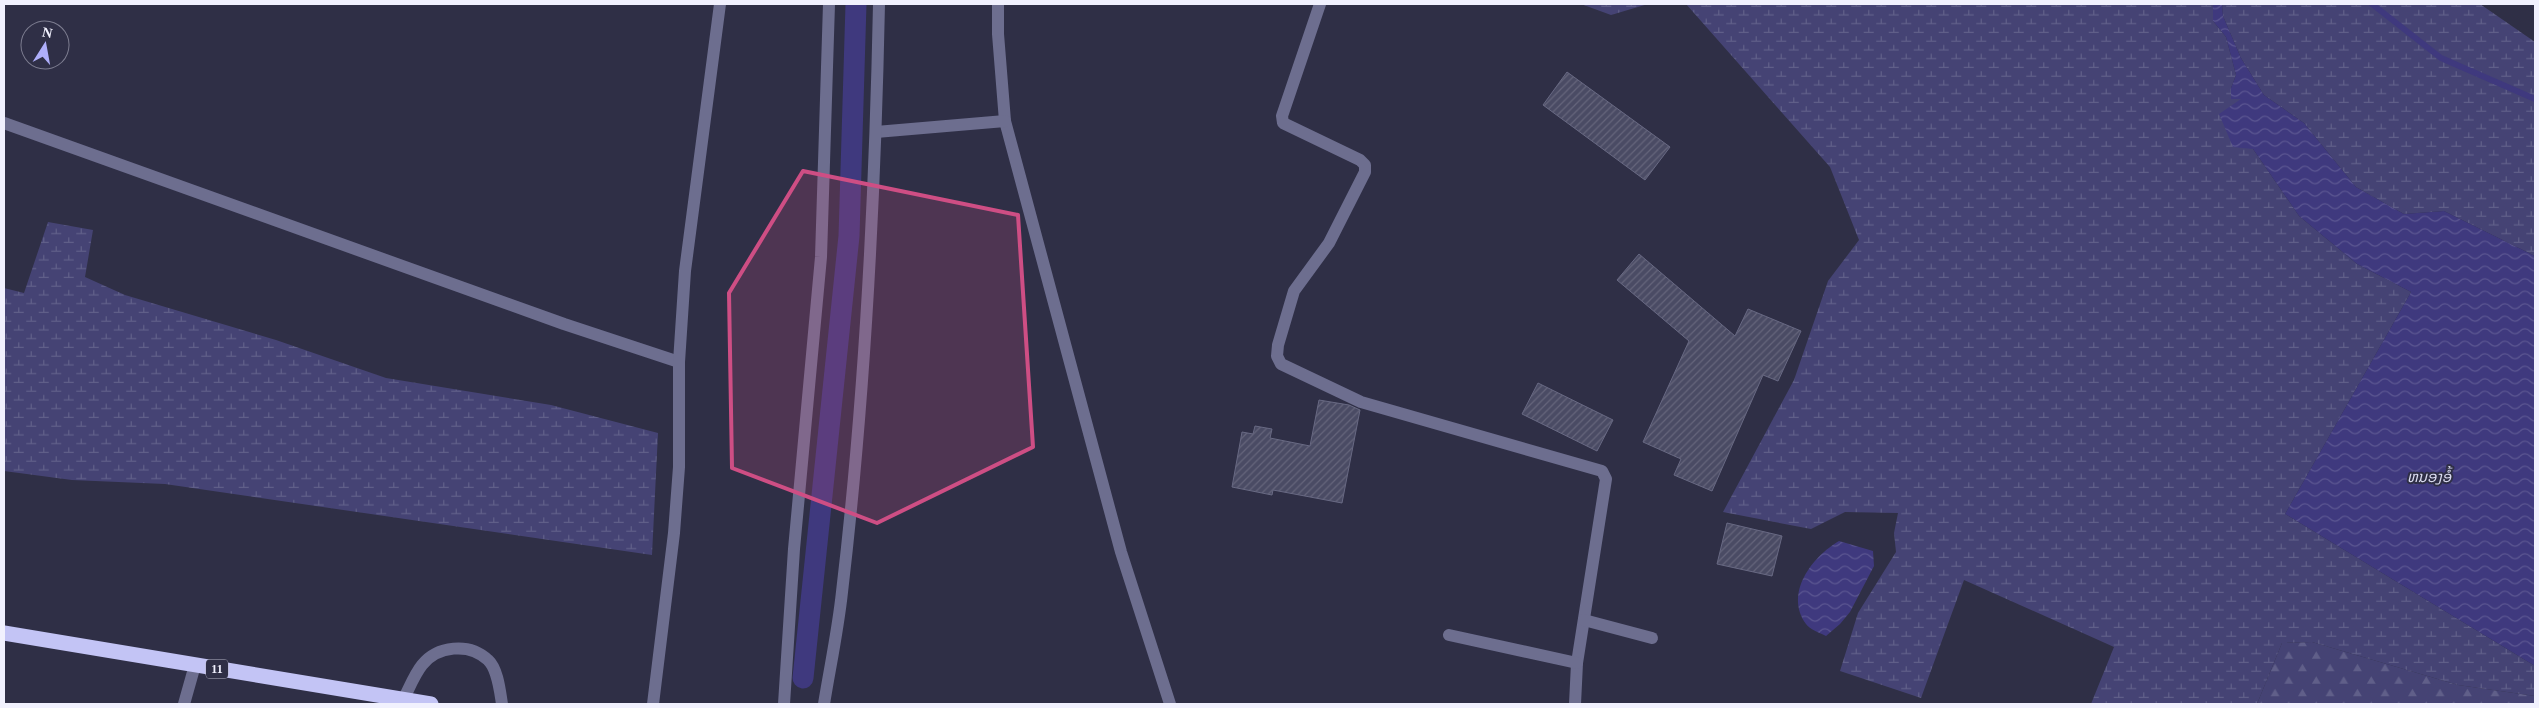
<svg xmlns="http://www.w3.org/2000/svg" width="2539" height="708" font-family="'Times New Roman','Noto Sans Lao',serif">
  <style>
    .forest { fill: url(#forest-firs) }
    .wetland { fill: url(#wetland-marsh) }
    .water { fill: url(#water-waves) }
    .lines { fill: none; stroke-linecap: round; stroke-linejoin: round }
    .stream { stroke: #3f397e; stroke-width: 6 }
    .canal { stroke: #3f397e; stroke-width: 21 }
    .building { fill: url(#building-hatch); stroke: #686983 }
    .minor { stroke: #6d6e8f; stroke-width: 12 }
    .highway { stroke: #c3c4f5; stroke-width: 15 }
    .marked { fill: #ce4e84; fill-opacity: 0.2; stroke: #ce4e84; stroke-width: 4; stroke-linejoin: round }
    .labels { text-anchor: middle; stroke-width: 4; stroke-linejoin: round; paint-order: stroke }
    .shield { fill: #2f2f46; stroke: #b7b7c7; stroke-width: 1 }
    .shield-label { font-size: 12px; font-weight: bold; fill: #f1f1fe }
    .water-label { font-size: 15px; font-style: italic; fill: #d9daef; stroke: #2f2f46 }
  </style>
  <defs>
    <pattern id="forest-firs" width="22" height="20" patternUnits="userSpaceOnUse" patternTransform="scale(1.25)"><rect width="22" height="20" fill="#454374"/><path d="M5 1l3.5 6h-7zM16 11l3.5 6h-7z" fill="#605f89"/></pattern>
    <pattern id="wetland-marsh" width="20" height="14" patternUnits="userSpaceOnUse" patternTransform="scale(1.25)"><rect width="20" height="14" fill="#454374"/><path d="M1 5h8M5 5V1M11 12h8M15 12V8" fill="none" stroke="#605f89"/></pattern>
    <pattern id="water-waves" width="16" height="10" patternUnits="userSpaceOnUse" patternTransform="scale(1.25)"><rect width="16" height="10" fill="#3f397e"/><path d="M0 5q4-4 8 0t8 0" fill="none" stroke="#5b5691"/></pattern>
    <pattern id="building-hatch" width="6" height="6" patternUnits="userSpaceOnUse" patternTransform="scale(1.25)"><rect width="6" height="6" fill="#4a4b64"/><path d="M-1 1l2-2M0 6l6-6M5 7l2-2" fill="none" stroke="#65657b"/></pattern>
  </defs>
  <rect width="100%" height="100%" fill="#2f2f46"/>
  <path class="forest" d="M2312,642L2458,685L2535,696V704H2257L2282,643Z"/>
  <g class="wetland">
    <path d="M1581,4H1648L1611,15Z"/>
    <path d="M1686,4H2213V21L2226,37L2236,75L2231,88V99H2242L2253,149L2299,216L2357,264L2411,292L2285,514L2535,666V696L2458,685L2312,642L2282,643L2257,704H2091L2114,647L1964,580L1921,698L1840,671L1858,613L1896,552L1894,533L1898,513L1845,512L1811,529L1723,512L1794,380L1828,281L1859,240L1830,167Z"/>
    <path d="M2222,4H2480L2535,42V256L2444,211L2404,214L2356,187L2304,123L2264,95L2241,58L2223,16Z"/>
    <path d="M48,222L93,230L85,277L125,295L276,340L386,378L551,405L658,433L652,555L165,484L72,480L4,471V288L24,293Z"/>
  </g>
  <g class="water">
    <path d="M2213,4H2222L2223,16L2241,58L2264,95L2304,123L2356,187L2404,214L2444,211L2535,256V666L2285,514L2411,292L2357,264L2299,216L2253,149L2233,147L2219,114L2241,99H2231V88L2236,75L2226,37L2213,21Z"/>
    <path d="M1839,541L1873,551L1874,566L1850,612L1840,624L1826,636C1820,633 1809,629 1806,624C1784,593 1812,557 1839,541Z"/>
  </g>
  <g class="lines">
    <path class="stream" d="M2372,4L2441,58L2535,99"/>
    <path class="canal" d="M803,678L849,236L856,4"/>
  </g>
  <g class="building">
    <path d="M1567,72L1670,147L1645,180L1543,105Z"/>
    <path d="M1639,254L1735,336L1748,309L1801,331L1778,381L1763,375L1712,491L1674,475L1681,459L1643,442L1689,341L1617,280Z"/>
    <path d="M1538,383L1613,420L1597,451L1522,414Z"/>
    <path d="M1319,400L1349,405L1360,410L1342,503L1273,490L1272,495L1232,487L1242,432L1253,434L1255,426L1272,429L1270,438L1310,446Z"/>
    <path d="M1727,523L1782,536L1772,576L1717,564Z"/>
  </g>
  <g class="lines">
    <g class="minor">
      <path d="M998,4V34L1005,121L1121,552L1170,704"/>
      <path d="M1320,4L1282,116L1283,123L1360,160L1365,165V172L1329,243L1294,291L1278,345L1277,356L1281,364L1361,402L1602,471L1606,479L1577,663L1575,704"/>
      <path d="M4,123L564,324L679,362"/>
      <path d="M876,132L1005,121"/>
      <path d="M1584,620L1652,638"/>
      <path d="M1449,635L1577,663"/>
      <path d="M403,700C409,689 414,675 422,665C437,646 469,642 488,660C498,669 500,692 502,704"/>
      <path d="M184,704L195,665"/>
      <path d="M653,704L674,533L679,467V362L685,271L720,4"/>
      <path d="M784,704L794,549L821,257L829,4"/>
      <path d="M824,704C830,667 838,630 842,592C865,397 875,200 879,4"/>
    </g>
    <path class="highway" d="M4,633L431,704"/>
  </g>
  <path class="marked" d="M803,171L1018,215L1033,447L877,523L732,468L729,293Z"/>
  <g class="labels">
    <rect class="shield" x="206" y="659.5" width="22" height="19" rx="4"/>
    <g class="shield-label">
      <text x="217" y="673">11</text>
    </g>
    <g class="water-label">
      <text x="2429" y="482">ຫນອງອໍ້</text>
    </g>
  </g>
  <rect width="2539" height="708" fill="none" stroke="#f1f1fe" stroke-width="10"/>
  <g transform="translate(45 45) rotate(11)"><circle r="24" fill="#2f2f46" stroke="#7d7d90"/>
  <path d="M0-4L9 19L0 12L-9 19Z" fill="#aeaefa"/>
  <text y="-8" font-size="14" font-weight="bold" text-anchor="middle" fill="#f1f1fe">N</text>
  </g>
</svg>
